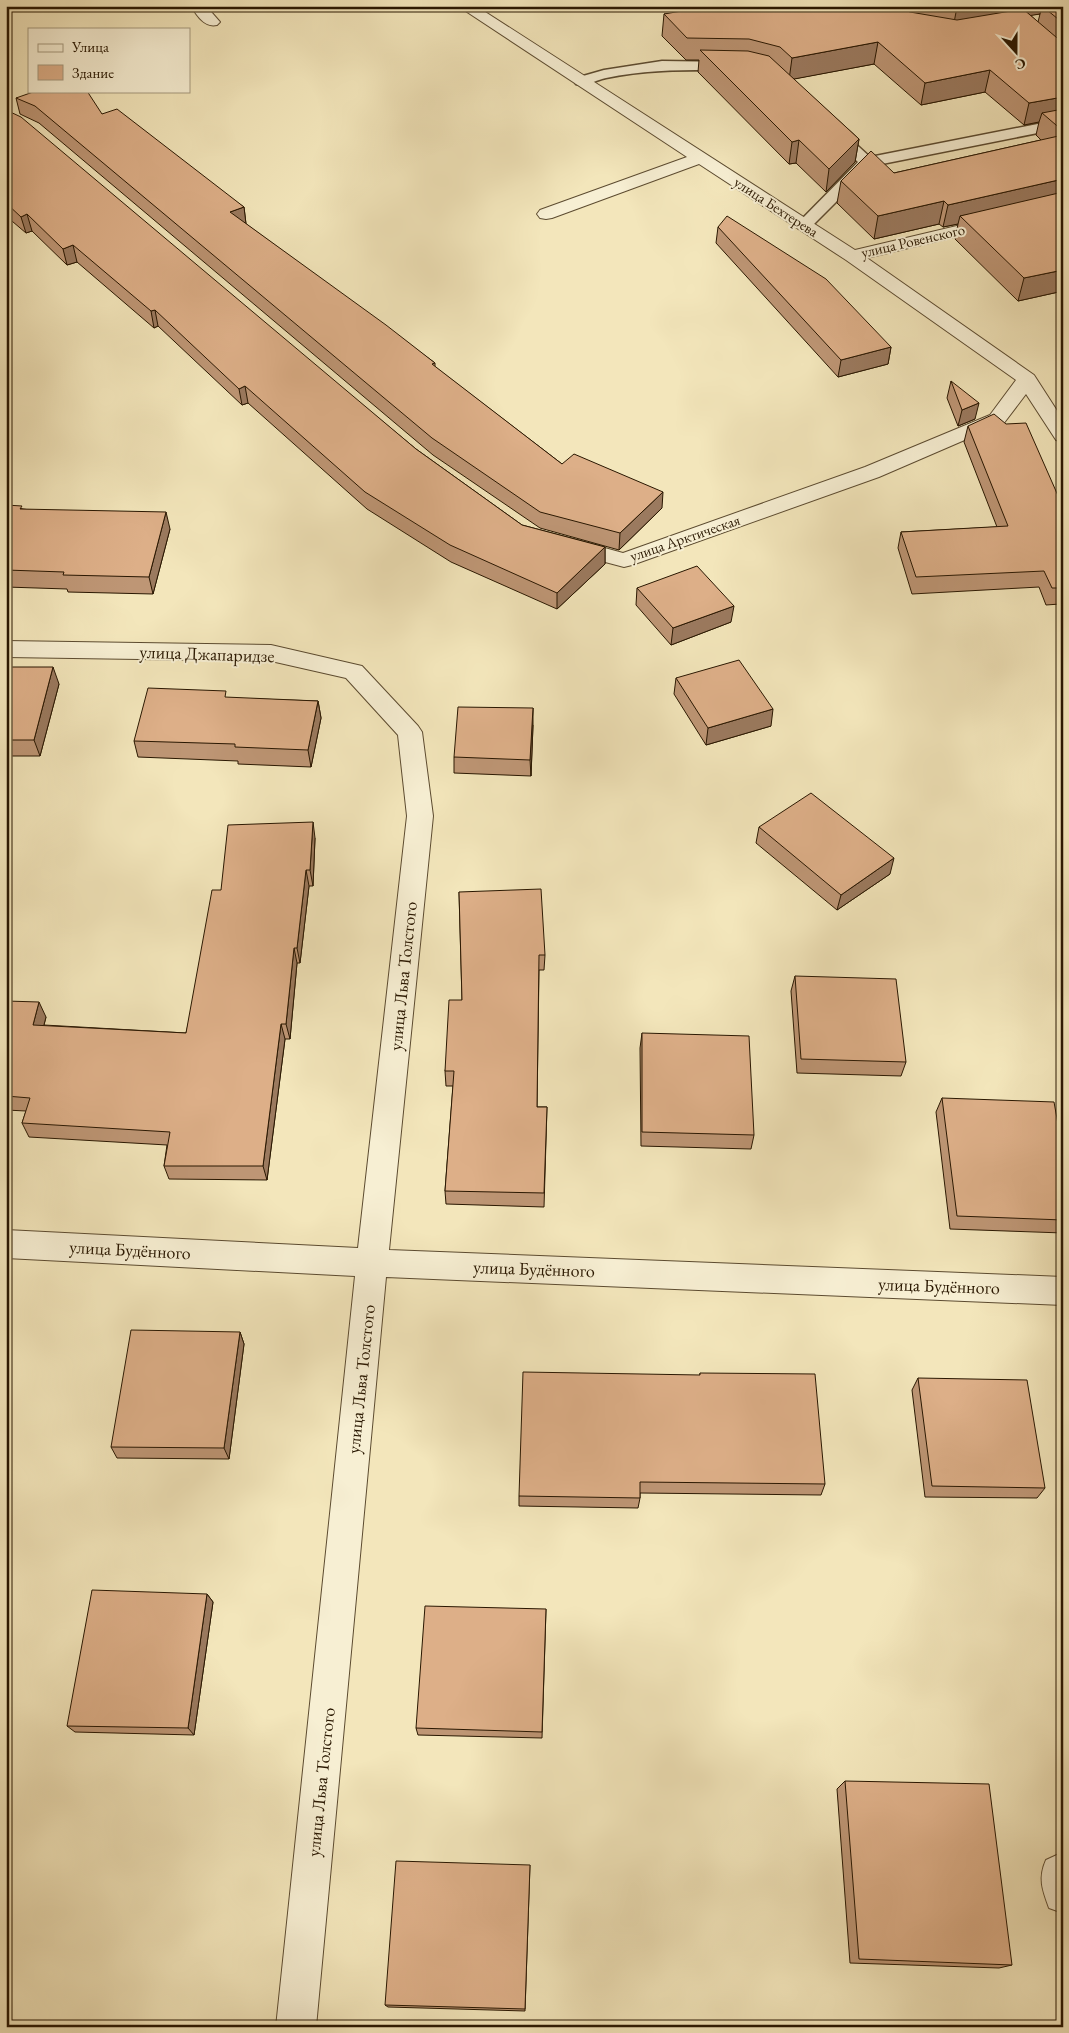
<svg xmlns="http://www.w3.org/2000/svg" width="1069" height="2033" font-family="'EB Garamond',serif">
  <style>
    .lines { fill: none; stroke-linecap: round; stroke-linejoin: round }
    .service-casing { stroke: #5c4b30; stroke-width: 3 }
    .minor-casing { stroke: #5c4b30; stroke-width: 2 }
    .service { fill: #f7efd3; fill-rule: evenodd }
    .minor { fill: #f7efd3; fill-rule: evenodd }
    .wall { fill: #be9675; stroke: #291701; fill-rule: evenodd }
    .shaded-wall { fill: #9b7a5f; stroke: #291701 }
    .building { fill: #ddaf88; stroke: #291701 }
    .labels { text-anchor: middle; stroke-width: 4; stroke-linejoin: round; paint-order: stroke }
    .far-street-label { font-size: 15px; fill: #291701; stroke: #f7efd3 }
    .street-label { font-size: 18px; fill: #291701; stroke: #f7efd3 }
  </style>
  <rect width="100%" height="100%" fill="#f3e6bb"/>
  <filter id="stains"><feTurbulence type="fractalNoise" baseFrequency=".004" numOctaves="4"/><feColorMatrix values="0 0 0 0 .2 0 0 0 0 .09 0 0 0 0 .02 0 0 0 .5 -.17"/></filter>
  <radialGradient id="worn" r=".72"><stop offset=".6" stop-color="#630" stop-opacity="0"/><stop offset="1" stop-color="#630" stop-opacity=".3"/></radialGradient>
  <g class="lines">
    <g class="service-casing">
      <g id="service">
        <path d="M662,61L731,62L736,63L738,66L736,69L731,70C689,70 648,69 606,78C596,80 586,87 576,84L574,81L576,78L604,70Z"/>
        <path d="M1063,119V128L872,166L810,228H798L796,225L858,162L826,132L823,129L826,126H836L870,157Z"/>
      </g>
    </g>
    <g class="minor-casing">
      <g id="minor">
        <path d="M191,6H206L220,22L217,25C205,28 197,16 191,6Z"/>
        <path d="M458,6H476L855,250L1063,201V211L867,258L1034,375L1063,420V442L1056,440L1026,394L1004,423L879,477L632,565L624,567L560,550L557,545L560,540L568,538L623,553L865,467L990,415L1016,380L846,260L699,164L552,218L546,219L540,218L537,214L540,210L687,157Z"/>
        <path d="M6,641L271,645L362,666L418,726L422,732L433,816L389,1250L1063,1277V1305L386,1277L316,2027H276L355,1276L6,1258V1230L358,1248L407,816L398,735L346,678L271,661L6,657Z"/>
        <path d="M1059,1854L1063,1856V1913L1049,1908C1042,1889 1038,1878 1046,1860Z"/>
      </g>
    </g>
    <use href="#service" class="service"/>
    <use href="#minor" class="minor"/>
  </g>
  <g class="wall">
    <path d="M898,6H1063V291L1018,301L955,239L958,224L943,227L939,224L874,239L837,203L841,181L894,173L1041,140L1036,135L1039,122L1024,125L985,92L921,105L874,64L793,79L859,139L855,162L826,192L796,163L789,164L698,72L699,60H686L662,36L664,14L818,8L898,7ZM1040,14L1038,22L1030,15Z"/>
    <path d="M16,98L102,114L244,207L246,224L435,363V367L562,464L662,508L619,550L540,528L433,455L39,123L20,114Z"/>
    <path d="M6,110L416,449L522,525L605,547V564L557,609L451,562L367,509L248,403L242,405L158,326L154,328L77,262L67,265L32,231L26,233L6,216Z"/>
    <path d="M718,227L891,347L888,364L838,377L716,243Z"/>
    <path d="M951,381L975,419L958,426L947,398Z"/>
    <path d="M968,426L1063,507V610L1060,604L1046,605L1039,587L912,594L898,548L901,532L997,527L964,442Z"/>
    <path d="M6,505L23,509L170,529L153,594L68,592L67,589L6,587Z"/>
    <path d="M637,588L731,622L671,645L636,605Z"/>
    <path d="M6,667L59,684L40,756H6Z"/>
    <path d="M676,678L771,726L706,745L674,694Z"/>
    <path d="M228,698L318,701L321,718L311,767L238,764V761L138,757L134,741Z"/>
    <path d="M533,725L531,776L454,773V757Z"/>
    <path d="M759,827L890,874L837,910L756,843Z"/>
    <path d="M315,838L313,886H309L300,963H297L290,1039H285L267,1180L169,1179L164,1166L167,1145L29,1137L22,1123L26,1111L6,1110V1001L46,1017L44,1025L186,1033L221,890Z"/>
    <path d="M459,892L545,955L544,970H539L537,1107H547L544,1207L446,1204L445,1191L453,1086H446L445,1071L462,1000Z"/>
    <path d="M795,976L906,1062L901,1076L797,1073L791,991Z"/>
    <path d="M642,1033L754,1135L751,1149L641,1146L640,1048Z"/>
    <path d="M942,1098L1063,1152V1233L950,1229L936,1112Z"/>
    <path d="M240,1332L244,1344L229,1459L117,1458L111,1447Z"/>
    <path d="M700,1373L825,1484L821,1495L640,1493V1498L638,1508L519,1506V1496L700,1375Z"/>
    <path d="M918,1378L1045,1488L1037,1498L925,1497L912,1390Z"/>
    <path d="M207,1594L213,1602L194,1735L75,1732L67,1726Z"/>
    <path d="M546,1609L542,1738L418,1735L416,1728Z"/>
    <path d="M845,1781L1012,1965L999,1968L850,1963L837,1789Z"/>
    <path d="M530,1865L525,2011L388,2007L385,2005Z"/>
  </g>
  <g class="shaded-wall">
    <path d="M959,6H1042L1040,14L953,28L957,7Z"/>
    <path d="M878,42L874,64L789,80L792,58Z"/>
    <path d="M990,70L985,92L921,105L925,83Z"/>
    <path d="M1063,97V118L1042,113L1039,122L1024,125L1029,103Z"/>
    <path d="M859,139L855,162L826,192L829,169Z"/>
    <path d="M799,140L796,163L789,164L792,142Z"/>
    <path d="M1063,179V200L960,216L958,224L943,227L948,205Z"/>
    <path d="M944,201L939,224L874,239L878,216Z"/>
    <path d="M244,207L246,224L232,229L230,212Z"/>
    <path d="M27,214L32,231L26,233L21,217Z"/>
    <path d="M73,245L77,262L67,265L63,249Z"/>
    <path d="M1063,270V291L1018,301L1024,278Z"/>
    <path d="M155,310L158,326L154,328L151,311Z"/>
    <path d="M891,347L888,364L838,377L841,360Z"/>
    <path d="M245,386L248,403L242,405L239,389Z"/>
    <path d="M979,403L975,419L958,426L962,410Z"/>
    <path d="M663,492L662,508L619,550L620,533Z"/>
    <path d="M166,512L170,529L153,594L149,577Z"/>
    <path d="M605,547V564L557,609V593Z"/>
    <path d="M734,606L731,622L671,645L673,628Z"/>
    <path d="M53,667L59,684L40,756L34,740Z"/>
    <path d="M318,701L321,718L311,767L308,750Z"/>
    <path d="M533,708V725L531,776L530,760Z"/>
    <path d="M773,709L771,726L706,745L708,728Z"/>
    <path d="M313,822L315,838L313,886L310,870Z"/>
    <path d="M894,858L890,874L837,910L841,895Z"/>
    <path d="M306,870L309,886L300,963L297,948Z"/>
    <path d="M294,948L297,963L290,1039L286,1024Z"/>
    <path d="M39,1002L46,1017L40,1040L33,1025Z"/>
    <path d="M281,1024L285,1039L267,1180L263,1166Z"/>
    <path d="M240,1332L244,1344L229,1459L224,1448Z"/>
    <path d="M207,1594L213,1602L194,1735L188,1728Z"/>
  </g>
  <g class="building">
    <path d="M711,6H816L818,8L830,6H895L910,12L957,20L1023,9L1063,43V97L1029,103L990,70L925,83L878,42L792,58L780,47L749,39L687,38L664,14Z"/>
    <path d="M1042,6H1063V23Z"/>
    <path d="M700,50L748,51L769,56L859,139L829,169L799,140L792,142Z"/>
    <path d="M36,91H87L102,114L117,109L244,207L230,212L386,325L435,363L432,364L562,464L574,454L663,492L620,533L540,512L432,438L35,106L16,98Z"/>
    <path d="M1063,109V131L1042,113Z"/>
    <path d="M6,110L21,117L416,449L522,525L605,547L557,593L450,545L365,492L245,386L239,389L155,310L151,311L73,245L63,249L27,214L21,217L6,203Z"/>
    <path d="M1063,135V179L948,205L944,201L878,216L841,181L871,151L894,173Z"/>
    <path d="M1063,192V270L1024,278L960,216Z"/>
    <path d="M727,216L826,279L891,347L841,360L718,227Z"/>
    <path d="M951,381L979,403L962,410Z"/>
    <path d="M994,414L1006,424L1026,423L1063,507V588H1052L1044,571L916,577L901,532L1008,526L968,426Z"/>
    <path d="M6,505L22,506L20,509L166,512L149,577L63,575L64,572L6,570Z"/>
    <path d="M697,566L734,606L673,628L637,588Z"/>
    <path d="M739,660L773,709L708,728L676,678Z"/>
    <path d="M6,667H53L34,740H6Z"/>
    <path d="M148,688L226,691L225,697L318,701L308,750L235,747V744L134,741Z"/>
    <path d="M458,707L533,708L530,760L454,757Z"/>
    <path d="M811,793L894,858L841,895L759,827Z"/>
    <path d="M313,822L310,870H306L297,948H294L286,1024H281L263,1166H164L170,1132L22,1123L30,1098L6,1096V1001L39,1002L33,1025L186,1033L212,890H221L228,825Z"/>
    <path d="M541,889L545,955H539L537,1107H547L544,1193L445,1191L454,1071H445L449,1000H462L459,892Z"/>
    <path d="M795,976L896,979L906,1062L801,1059Z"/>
    <path d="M642,1033L749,1036L754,1135L642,1132Z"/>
    <path d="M942,1098L1054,1102L1063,1152V1220L957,1216Z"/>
    <path d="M131,1330L240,1332L224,1448L111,1447Z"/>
    <path d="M523,1372L700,1375V1373L815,1374L825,1484L640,1482V1498L519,1496Z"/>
    <path d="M918,1378L1027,1380L1045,1488L932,1486Z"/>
    <path d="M92,1590L207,1594L188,1728L67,1726Z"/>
    <path d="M425,1606L546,1609L542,1732L416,1728Z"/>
    <path d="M845,1781L989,1784L1012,1965L859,1959Z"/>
    <path d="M396,1861L530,1865L525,2009L385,2005Z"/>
  </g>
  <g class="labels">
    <g class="far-street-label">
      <text transform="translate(776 207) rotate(33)" y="5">улица Бехтерева</text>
      <text transform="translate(913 241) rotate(-13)" y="5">улица Ровенского</text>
      <text transform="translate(685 538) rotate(-19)" y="5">улица Арктическая</text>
    </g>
    <g class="street-label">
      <text transform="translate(207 654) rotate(2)" y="6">улица Джапаридзе</text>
      <text transform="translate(403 976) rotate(-84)" y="6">улица Льва Толстого</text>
      <text transform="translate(130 1250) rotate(3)" y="6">улица Будённого</text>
      <text transform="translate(534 1269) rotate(2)" y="6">улица Будённого</text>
      <text transform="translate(939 1286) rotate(2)" y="6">улица Будённого</text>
      <text transform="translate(361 1379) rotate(-84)" y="6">улица Льва Толстого</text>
      <text transform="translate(321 1782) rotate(-84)" y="6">улица Льва Толстого</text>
    </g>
  </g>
  <rect width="1069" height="2033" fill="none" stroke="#f3e6bb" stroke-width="25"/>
  <rect x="8" y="8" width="1054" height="2018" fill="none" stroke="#291701" stroke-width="2.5"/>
  <rect x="12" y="12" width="1044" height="2008" fill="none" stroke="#291701"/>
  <rect x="28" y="28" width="162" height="65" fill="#f7efd3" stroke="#a5997f"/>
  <rect x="38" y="44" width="25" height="8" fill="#f7efd3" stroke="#a5997f"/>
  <text x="72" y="52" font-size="15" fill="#291701">Улица</text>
  <rect x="38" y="65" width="25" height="15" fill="#ddaf88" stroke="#a5997f"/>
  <text x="72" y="78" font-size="15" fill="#291701">Здание</text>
  <g transform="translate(1016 52) rotate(159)" stroke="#f7efd3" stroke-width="4" paint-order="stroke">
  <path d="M0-4L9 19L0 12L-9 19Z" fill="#291701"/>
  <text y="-8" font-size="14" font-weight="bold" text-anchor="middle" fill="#291701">С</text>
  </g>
  <rect width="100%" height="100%" filter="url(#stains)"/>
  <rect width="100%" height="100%" fill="url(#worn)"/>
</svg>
